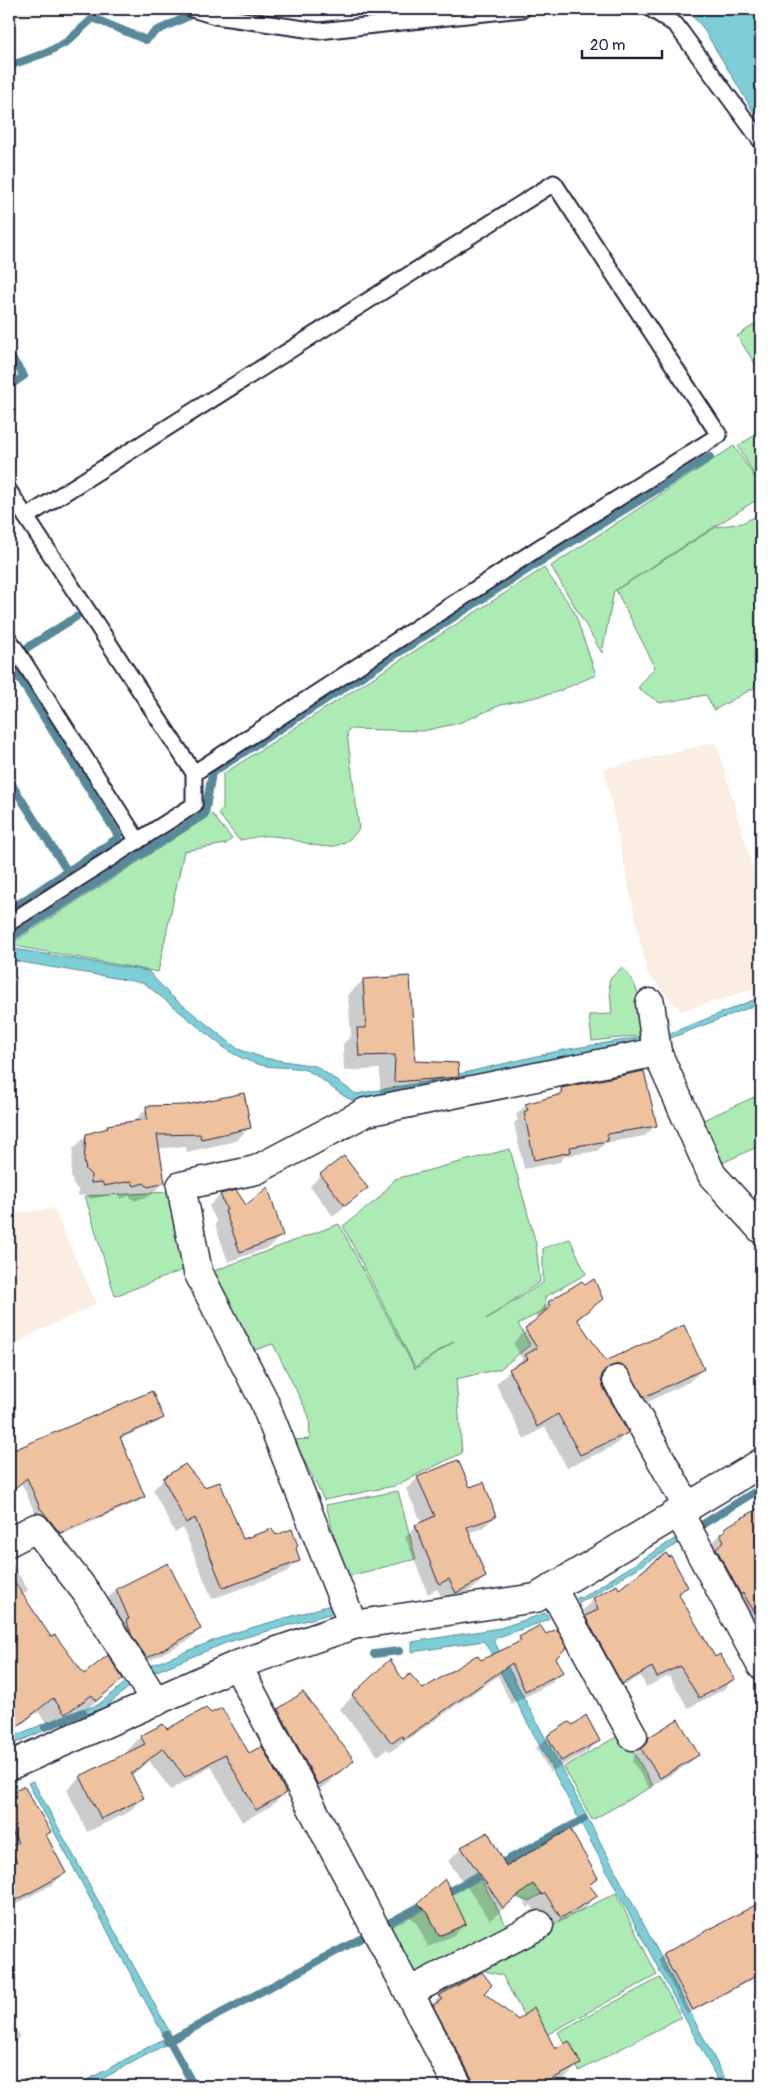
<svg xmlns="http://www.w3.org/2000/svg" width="770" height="2095" font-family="Pangolin,sans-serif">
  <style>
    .built { fill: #faede2 }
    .green { fill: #acecb4; stroke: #678778 }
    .water { fill: #7eced8; stroke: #598999 }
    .shadow { fill: #0003 }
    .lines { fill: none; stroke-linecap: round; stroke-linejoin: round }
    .stream { stroke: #598999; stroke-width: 8 }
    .building { fill: #efc29f; stroke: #22223b }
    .service-casing { stroke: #22223b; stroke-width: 19 }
    .minor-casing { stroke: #22223b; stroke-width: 31 }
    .service { stroke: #fff; stroke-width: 15 }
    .minor { stroke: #fff; stroke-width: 28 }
  </style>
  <rect width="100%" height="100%" fill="#fff"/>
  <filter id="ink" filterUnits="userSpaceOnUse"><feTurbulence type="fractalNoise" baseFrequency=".02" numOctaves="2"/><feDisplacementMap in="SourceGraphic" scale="10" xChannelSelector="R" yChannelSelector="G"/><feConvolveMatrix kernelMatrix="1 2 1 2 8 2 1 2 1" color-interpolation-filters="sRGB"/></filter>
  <g filter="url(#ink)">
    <g class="built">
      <path d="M9,9H49L9,24Z"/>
      <path d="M716,742L761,895V987L681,1011L647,973L604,769Z"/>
      <path d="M53,1209L97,1304L30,1335L9,1350V1214Z"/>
    </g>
    <g class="green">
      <path d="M761,320V373L737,336Z"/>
      <path d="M761,431V497L614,591L602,653L551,566L734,446L760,485L738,446Z"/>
      <path d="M761,514V684L714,710L706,695L660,703L638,688L655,667L616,590L716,527L742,523Z"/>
      <path d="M544,568L574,611L596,675L554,693L501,705L459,723L423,731L349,729L347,733L359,829C333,864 302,836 270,836C260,835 249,839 239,840L218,813L223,809V774Z"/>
      <path d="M212,814L232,839L226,844L184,851L158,972L9,945Z"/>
      <path d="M622,967C641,986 642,1010 647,1035L592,1041L589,1015L612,1014L609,980Z"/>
      <path d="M761,1094V1145L720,1164L701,1121Z"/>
      <path d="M510,1149L536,1244L540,1282L486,1319L543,1283V1248L570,1239L586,1274L545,1297V1310L518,1324L530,1345L500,1369L456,1379L462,1453L394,1486L324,1500L294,1440L310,1439L309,1416L273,1344L252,1351L214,1271L339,1224L415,1369L454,1341L415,1367L343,1226L378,1199L395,1179Z"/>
      <path d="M172,1192L188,1268L115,1296L85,1196Z"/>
      <path d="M398,1491L416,1559L345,1577L326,1505Z"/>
      <path d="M623,1733L653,1786L592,1820L564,1767Z"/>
      <path d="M526,1853L544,1893L528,1901L501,1892L490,1872Z"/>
      <path d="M481,1879L509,1931L413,1980L385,1930Z"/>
      <path d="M616,1893L657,1975L537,2040L502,1975L481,1970L429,1999L461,2060L454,2064L416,1993Z"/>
      <path d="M660,1978L681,2017L579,2071L558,2032Z"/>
    </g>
    <g class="water">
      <path d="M248,9H406C353,13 301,19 248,9Z"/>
      <path d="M684,9H750L761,25V124L701,25Z"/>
      <path d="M9,948L148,971L170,995L238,1049L264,1058L316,1066L356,1094L425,1082L563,1050L649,1036L648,1041L357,1102C339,1097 325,1079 308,1071C296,1066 279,1068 266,1066C253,1064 239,1057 227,1050L144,983L9,960Z"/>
      <path d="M761,997V1003L668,1039L666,1035Z"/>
      <path d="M676,1538L679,1543L580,1603L577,1598L579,1597L581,1598Z"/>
      <path d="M331,1605L333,1613L228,1642L152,1673L149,1666L233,1633Z"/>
      <path d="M546,1613L549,1619L542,1622L493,1639L729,2086H721L484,1641L412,1652V1642L500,1628Z"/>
      <path d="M131,1678L135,1682L104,1708L76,1718L75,1712L98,1705Z"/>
      <path d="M51,1721L54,1726L9,1746V1738Z"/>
      <path d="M33,1781L174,2040L89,2086H76L165,2038L28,1783Z"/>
    </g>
    <g class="shadow">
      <path d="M363,980L414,1062L457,1076L442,1091L380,1096V1069L344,1071L343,1044L351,1036L348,995Z"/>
      <path d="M562,1089L655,1126L645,1136L605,1143L597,1151L565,1156L560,1162L524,1169L514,1123L518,1120L516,1115L526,1105L553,1098Z"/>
      <path d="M147,1108L250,1127L236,1141L187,1152L186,1147L158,1148L164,1182L150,1196L134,1201L130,1196L120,1199L118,1194L90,1199L88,1195L78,1196V1190L73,1184L71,1175L73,1149L87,1135L103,1131L108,1126L133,1122Z"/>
      <path d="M321,1175L367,1188L333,1216L310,1186Z"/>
      <path d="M236,1192L246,1206L281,1236L270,1247L228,1262L215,1224L217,1222L209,1206L220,1195Z"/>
      <path d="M581,1282L602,1299L577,1321L605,1363L703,1369L689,1382L631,1410L612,1380L600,1378L602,1388L627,1433L614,1446L567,1468L545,1427L524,1439L496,1384L522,1359L513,1343L537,1320L535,1316L548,1303Z"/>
      <path d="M152,1392L163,1418L157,1423L120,1439L144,1497L138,1502L54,1538L35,1513L21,1482L9,1493V1454Z"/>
      <path d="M418,1478L494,1517L483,1528L468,1533L485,1577L474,1588L445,1604L437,1589L428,1594L405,1537L416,1526L422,1523L406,1489Z"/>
      <path d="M164,1479L203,1489L242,1541L276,1536L294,1548L298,1560L287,1572L212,1599L183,1528L175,1533L153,1490Z"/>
      <path d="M750,1515L761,1535V1646L710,1544L725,1529Z"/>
      <path d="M12,1564L28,1590L22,1596L51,1638L84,1676L122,1679L81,1714L77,1709L50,1727L38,1712L9,1734V1566Z"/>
      <path d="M687,1586L677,1595L715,1658L734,1679L723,1690L688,1708L669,1676L646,1687L641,1676L611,1693L575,1628L586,1617L583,1610L594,1599L618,1591Z"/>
      <path d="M116,1590L200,1629L189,1640L135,1668L105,1601Z"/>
      <path d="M520,1638L555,1658L562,1672L548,1685L511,1704L498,1676L390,1752L387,1749L378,1756L340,1709L353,1696L403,1681L423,1691L512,1647Z"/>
      <path d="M278,1710L352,1760L329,1783L301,1801L262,1726Z"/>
      <path d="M163,1726L167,1731L248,1754L285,1793L271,1806L242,1822L211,1766L171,1790L149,1761L131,1776L142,1798L129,1812L87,1832L67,1790L80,1777L129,1753L127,1751L140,1737Z"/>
      <path d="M548,1737L598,1741L587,1752L550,1772L536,1748Z"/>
      <path d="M649,1738L698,1755L687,1765L649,1788L632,1761L638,1749Z"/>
      <path d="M23,1787L49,1832L45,1836L64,1873L53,1884L9,1908V1794Z"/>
      <path d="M487,1834L506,1868L588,1886L596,1896L583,1909L547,1930L531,1905L528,1908L519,1896L490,1920L448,1861L462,1848Z"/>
      <path d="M419,1903L465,1924L454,1935L428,1947L417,1924L408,1914Z"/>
      <path d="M761,1903V1975L687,2014L658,1960L663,1955Z"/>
      <path d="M482,1993L555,2051L579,2064L565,2078L550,2086H454L425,2011L439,1997Z"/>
      <path d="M9,2017L20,2036L9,2047Z"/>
    </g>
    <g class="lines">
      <g class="stream">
        <path d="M9,66L48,52L68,41L93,18L146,40L156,31L189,16"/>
        <path d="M9,354L24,376L9,386"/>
        <path d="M25,649L76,617"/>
        <path d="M9,662L119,837L9,910"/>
        <path d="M9,780L68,872"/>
        <path d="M9,939L205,814L212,773L535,565L710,457"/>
        <path d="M700,1526L761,1488"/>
        <path d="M374,1654L399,1651"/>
        <path d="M45,1727L83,1712"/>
        <path d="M442,1895L584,1819"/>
        <path d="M383,1926L430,1901"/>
        <path d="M166,2035L194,2086"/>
        <path d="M167,2042L371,1933"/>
      </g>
    </g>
    <g class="building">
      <path d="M410,976L415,1061L458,1063L459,1077L394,1082L395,1055L359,1056L357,1028H366L363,979Z"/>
      <path d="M644,1071L657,1126L607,1134L608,1141L570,1147L571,1152L534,1160L524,1112L528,1110L525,1104L562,1094L561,1088Z"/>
      <path d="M244,1093L251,1128L201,1139L200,1134L157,1135L165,1183L148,1187L144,1183L134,1186L132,1181L104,1186L102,1182L91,1183V1175L86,1170L84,1161L86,1134L108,1128L107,1125L147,1119L146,1106L186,1105Z"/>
      <path d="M344,1156L368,1188L345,1206L320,1174Z"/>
      <path d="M268,1187L283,1236L240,1252L225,1211L227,1210L220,1194L236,1190L246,1205Z"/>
      <path d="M594,1279L603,1299L577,1319L606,1361L684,1325L704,1369L644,1397L625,1367L618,1364L609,1367L603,1372L601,1379L603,1387L628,1433L580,1455L558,1414L537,1427L509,1369L528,1359L525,1355L537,1348L525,1329L550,1307L548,1302L582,1281L585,1285Z"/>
      <path d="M152,1391L164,1418L120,1437L145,1497L60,1533L40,1508L27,1478L9,1493V1452Z"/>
      <path d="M458,1460L470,1487L484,1482L496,1517L467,1527L486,1577L456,1593L449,1579L439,1584L415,1525L435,1516L417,1477Z"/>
      <path d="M185,1464L204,1487L220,1482L243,1539L272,1529L276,1535L292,1529L298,1546L296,1548L300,1561L223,1588L195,1518L186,1523L163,1478Z"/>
      <path d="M761,1507V1623L743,1593L741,1595L716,1548L724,1541L720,1534L726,1530L724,1528Z"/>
      <path d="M666,1553L669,1557L671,1556L688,1587L678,1593L715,1657L720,1654L735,1679L699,1698L680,1666L657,1677L652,1667L622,1684L585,1616L598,1610L593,1598L617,1585L619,1589Z"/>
      <path d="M168,1563L201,1629L147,1658L132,1636L126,1620L129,1619L116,1589Z"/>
      <path d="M9,1574L51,1637L55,1635L84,1674L108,1655L123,1679L96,1701L92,1695L65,1714L53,1698L9,1733Z"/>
      <path d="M540,1625L546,1634L557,1629L567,1647L556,1658L564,1672L525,1691L512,1663L404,1739L402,1736L392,1743L352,1695L390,1659L403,1680L410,1674L423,1689L477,1655L481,1660L521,1641L519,1637Z"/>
      <path d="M303,1692L354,1760L347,1767L318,1785L278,1709Z"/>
      <path d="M206,1708L211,1713L222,1708L249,1753L262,1746L286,1793L256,1810L225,1754L185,1777L163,1748L131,1774L144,1798L101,1819L80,1776L145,1744L140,1736L163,1724L167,1729Z"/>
      <path d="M586,1715L600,1741L561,1761L547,1736L569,1722L573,1725Z"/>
      <path d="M678,1719L699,1755L660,1778L641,1749L647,1744L649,1737Z"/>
      <path d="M24,1786L51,1832L46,1835L66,1873L9,1904V1866L17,1862L9,1848L18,1842L9,1827V1793Z"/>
      <path d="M570,1829L598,1878L589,1885L598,1896L561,1918L545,1893L542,1895L533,1884L503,1908L461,1847L488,1832L506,1866Z"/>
      <path d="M445,1879L466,1924L439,1936L428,1913L418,1903Z"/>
      <path d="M761,1902V1973L693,2010L663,1954Z"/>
      <path d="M482,1972L492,1985L484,1993L518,2020L534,2007L555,2049L569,2041L581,2064L539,2086H476L433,2006L442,1999L438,1996Z"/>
    </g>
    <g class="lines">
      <g class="service-casing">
        <g id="service">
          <path d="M192,9L215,16L319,31L523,9"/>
          <path d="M651,9L676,25L761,141"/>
          <path d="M9,491L194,773V805L9,923"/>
          <path d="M26,517L554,183L719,435L537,549L194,773"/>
          <path d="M9,639L138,841"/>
        </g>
      </g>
      <g class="minor-casing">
        <g id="minor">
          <path d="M650,1003L657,1052L712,1175L761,1229"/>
          <path d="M617,1380L688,1508"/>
          <path d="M679,1513L761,1665"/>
          <path d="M9,1542L36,1528L86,1592L156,1702"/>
          <path d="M552,1588L633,1736"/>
          <path d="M353,1625L263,1399L198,1272L181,1186L256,1170L366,1112L657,1052"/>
          <path d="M237,1665L458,2086"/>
          <path d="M9,1766L237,1665L353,1625L536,1598L761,1463"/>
          <path d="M409,1992L539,1925"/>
        </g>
      </g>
      <use href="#service" class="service"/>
      <use href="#minor" class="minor"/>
    </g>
  </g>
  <rect width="770" height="2095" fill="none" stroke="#fff" stroke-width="30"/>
  <rect x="15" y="15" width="740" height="2065" fill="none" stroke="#22223b" stroke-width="2" filter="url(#ink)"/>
  <path d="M582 50v8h80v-8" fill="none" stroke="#22223b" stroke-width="2.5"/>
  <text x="590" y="50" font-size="15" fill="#22223b" stroke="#ffffff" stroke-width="4" paint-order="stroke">20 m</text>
</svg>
